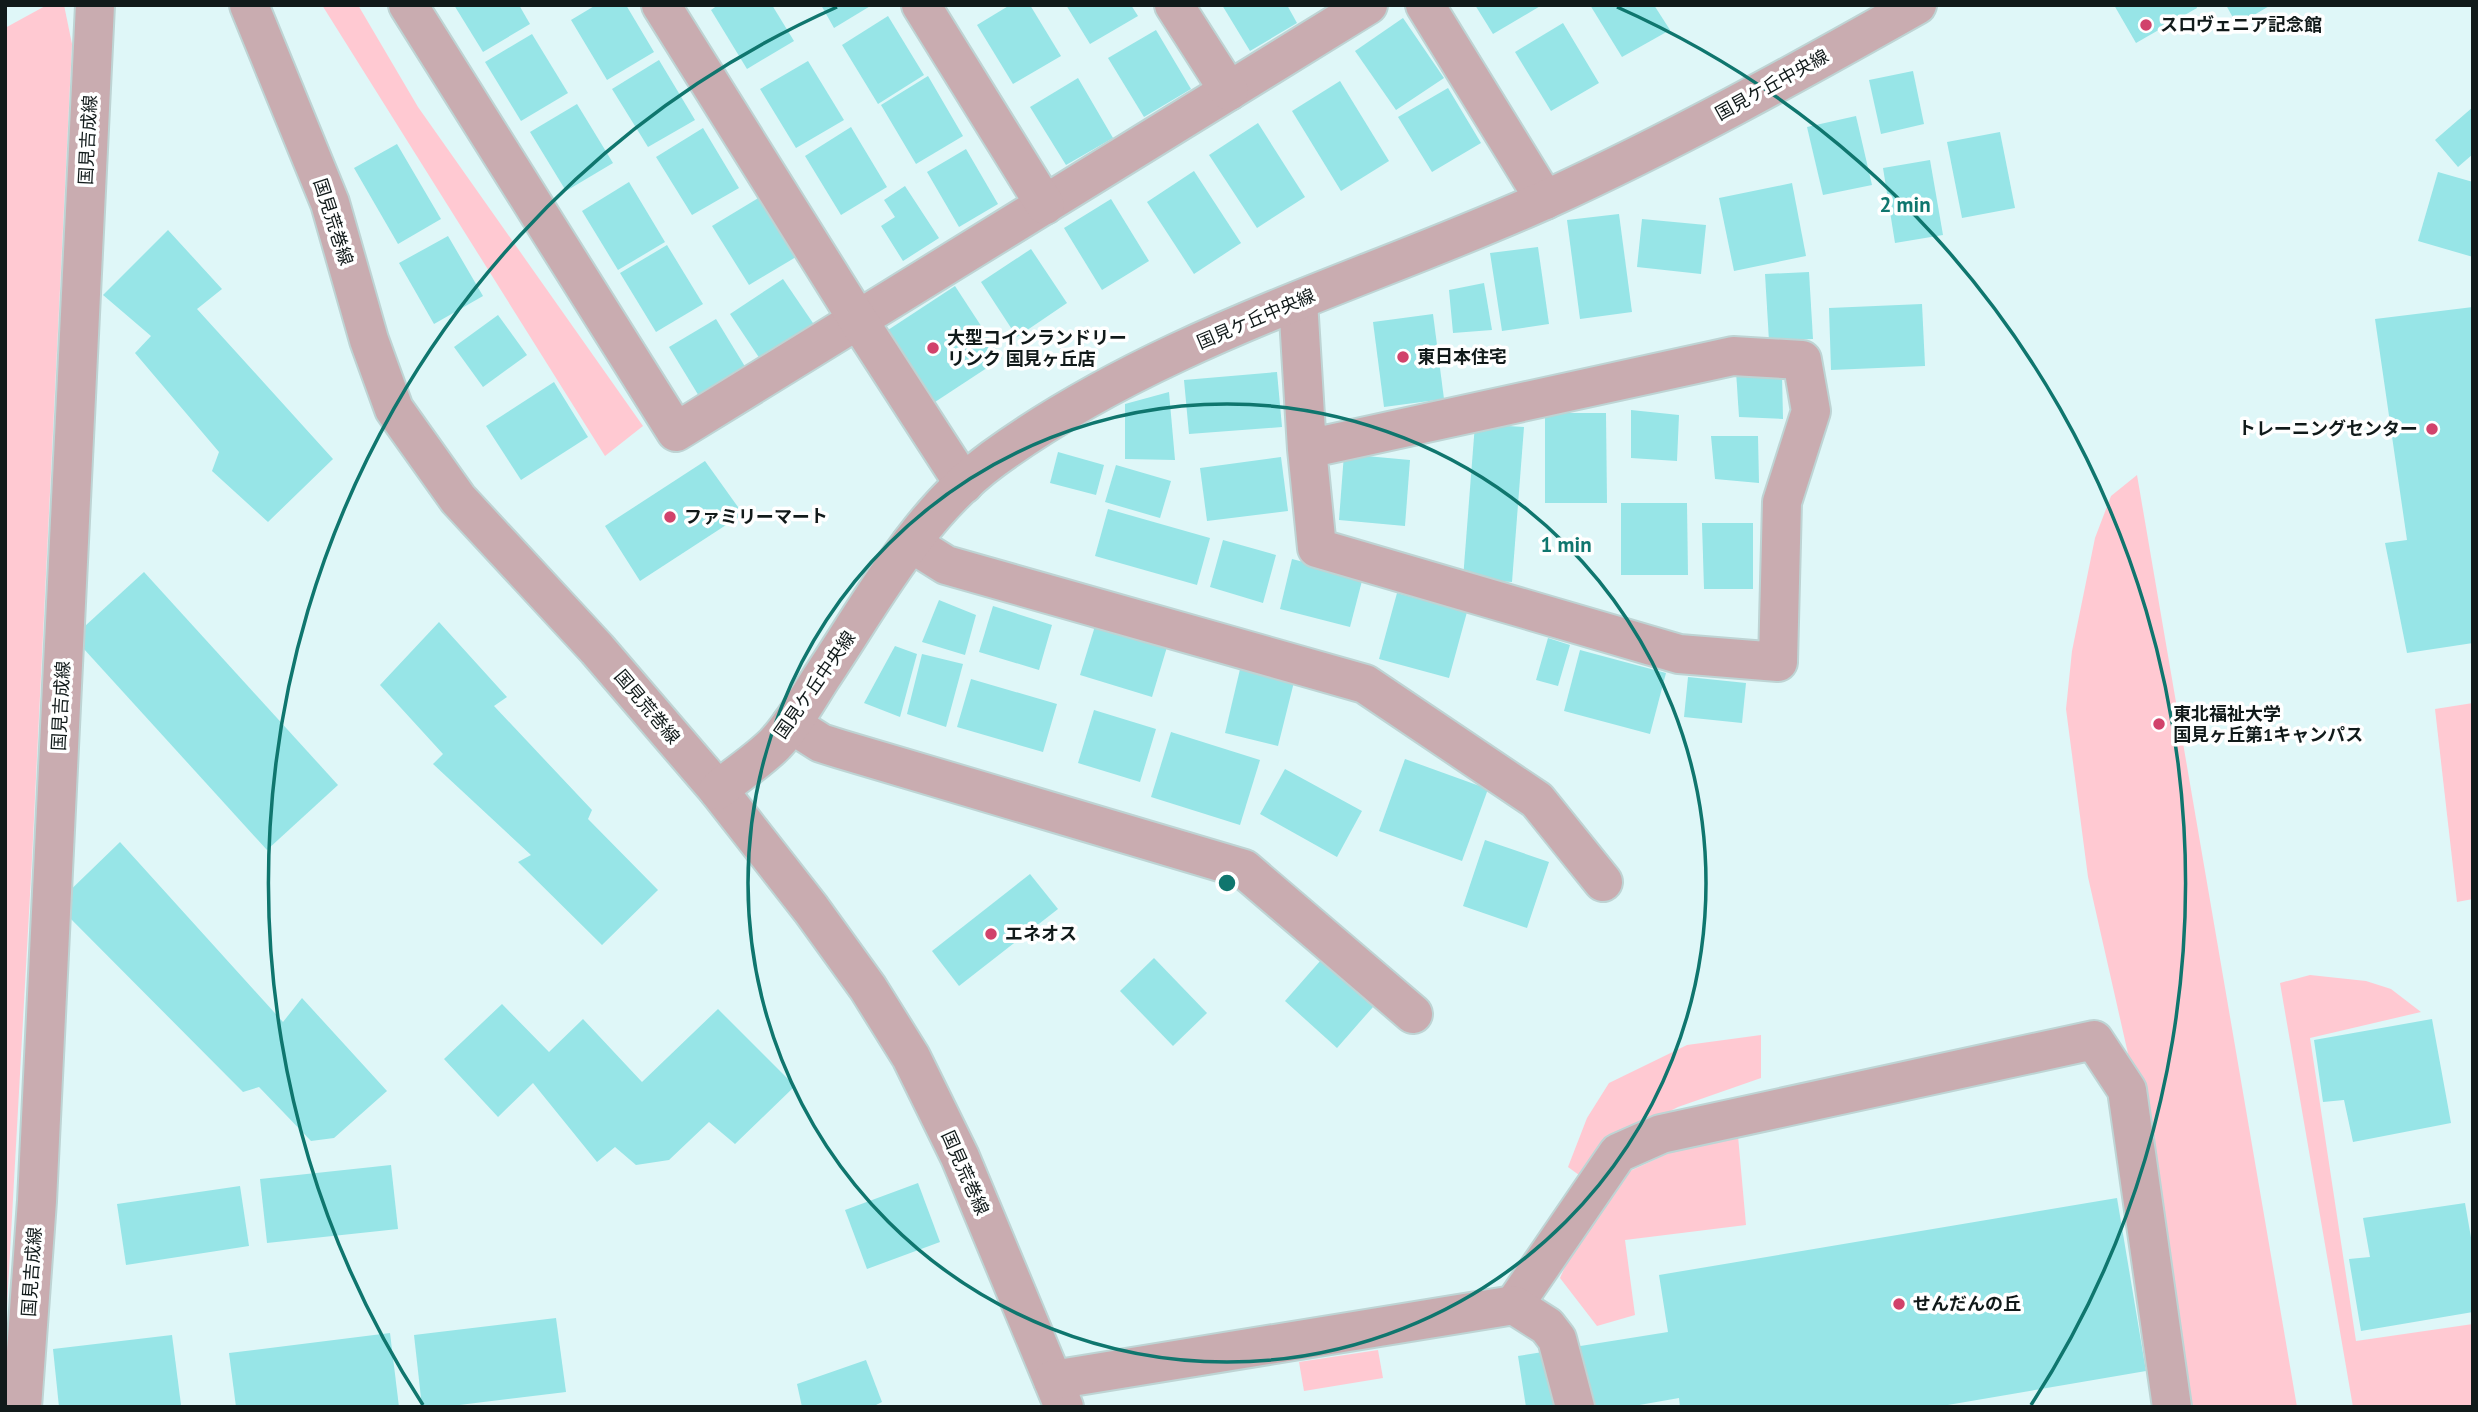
<svg xmlns="http://www.w3.org/2000/svg" width="2478" height="1412" font-family="'PT Sans','Noto Sans JP',sans-serif">
  <style>
    .green { fill: #ffc9d2 }
    .building { fill: #97e5e7 }
    .lines { fill: none; stroke-linecap: round; stroke-linejoin: round }
    .minor-casing { stroke: #bed4d4; stroke-width: 42 }
    .minor { stroke: #c9acb0; stroke-width: 38 }
    .ring { fill: none; stroke: #0f766e; stroke-width: 3.5 }
    .poi-dot { fill: #d1426b; stroke: #fff; stroke-width: 2.5 }
    .labels { text-anchor: middle; stroke-width: 7; stroke-linejoin: round; paint-order: stroke }
    .poi-label { font-size: 18px; font-weight: bold; fill: #111a1a; stroke: #fff; text-anchor: start }
    .street-label { font-size: 18px; fill: #111a1a; stroke: #fff }
    .centre { fill: #0f766e; stroke: #fff; stroke-width: 3.5 }
    .ring-label { font-size: 21px; text-anchor: middle; font-weight: bold; fill: #0f766e; stroke: #fff; stroke-width: 7; stroke-linejoin: round; paint-order: stroke }
  </style>
  <rect width="100%" height="100%" fill="#dff7f8"/>
  <g class="green">
    <path d="M47,5H64L72,44L32,859L5,1342V28Z"/>
    <path d="M322,5H358L418,107L643,426L605,456Z"/>
    <path d="M2137,475L2297,1407H2192L2129,1058L2088,877L2066,709L2072,651L2095,538L2111,496Z"/>
    <path d="M2473,703V899L2457,902L2435,709Z"/>
    <path d="M2310,975L2366,981L2391,989L2421,1012L2310,1038L2356,1341L2473,1324V1407H2353L2280,983Z"/>
    <path d="M1761,1035V1078L1678,1107L1643,1125L1579,1175L1568,1167L1587,1118L1609,1083L1687,1045Z"/>
    <path d="M1738,1136L1746,1225L1625,1240L1635,1315L1597,1326L1560,1278L1585,1222L1628,1172L1671,1152Z"/>
    <path d="M1378,1350L1383,1378L1304,1391L1299,1362Z"/>
  </g>
  <g class="building">
    <path d="M454,5H519L530,24L483,52Z"/>
    <path d="M596,5H626L654,52L607,80L571,20Z"/>
    <path d="M718,5H772L794,41L747,69L711,10Z"/>
    <path d="M821,5H872L834,28Z"/>
    <path d="M1010,5H1030L1061,56L1013,84L977,25Z"/>
    <path d="M1066,5H1131L1138,16L1090,44Z"/>
    <path d="M1222,5H1287L1297,23L1250,51Z"/>
    <path d="M1475,5H1542L1493,34Z"/>
    <path d="M1590,5H1654L1670,30L1622,57Z"/>
    <path d="M2114,5H2196L2197,8L2136,43Z"/>
    <path d="M2226,5H2271L2237,25Z"/>
    <path d="M888,16L924,75L878,104L842,45Z"/>
    <path d="M1403,18L1444,78L1396,110L1355,51Z"/>
    <path d="M1563,23L1599,83L1551,111L1515,52Z"/>
    <path d="M1156,30L1191,89L1144,117L1108,58Z"/>
    <path d="M532,34L568,93L521,121L485,62Z"/>
    <path d="M659,60L695,120L648,147L612,89Z"/>
    <path d="M808,61L844,120L796,148L760,89Z"/>
    <path d="M1913,71L1924,124L1881,134L1869,80Z"/>
    <path d="M928,76L963,136L916,164L881,105Z"/>
    <path d="M1078,78L1113,138L1066,165L1030,107Z"/>
    <path d="M1340,81L1389,161L1341,191L1292,111Z"/>
    <path d="M1448,88L1481,143L1432,172L1398,117Z"/>
    <path d="M577,104L613,163L566,191L530,132Z"/>
    <path d="M2473,107V154L2458,167L2435,140Z"/>
    <path d="M1856,116L1872,185L1823,195L1807,127Z"/>
    <path d="M1258,123L1305,197L1257,228L1209,155Z"/>
    <path d="M851,127L887,187L841,215L805,156Z"/>
    <path d="M703,128L739,188L692,215L656,157Z"/>
    <path d="M2000,132L2015,208L1962,218L1947,142Z"/>
    <path d="M397,144L441,219L398,244L354,168Z"/>
    <path d="M966,149L998,204L959,227L927,172Z"/>
    <path d="M1930,160L1943,235L1895,243L1883,168Z"/>
    <path d="M1194,171L1241,243L1194,274L1147,202Z"/>
    <path d="M2438,172L2473,182V257L2418,241Z"/>
    <path d="M629,182L665,242L618,270L582,211Z"/>
    <path d="M1792,183L1806,256L1734,271L1719,198Z"/>
    <path d="M905,186L939,238L903,261L881,226L895,217L884,200Z"/>
    <path d="M760,197L796,257L749,285L712,226Z"/>
    <path d="M1111,199L1149,261L1102,290L1064,228Z"/>
    <path d="M1619,214L1632,312L1580,319L1567,220Z"/>
    <path d="M1642,219L1706,225L1701,274L1637,267Z"/>
    <path d="M168,230L222,289L197,309L333,459L268,522L212,471L219,452L135,353L151,336L103,295Z"/>
    <path d="M448,236L483,296L434,324L399,263Z"/>
    <path d="M667,245L703,304L656,332L620,273Z"/>
    <path d="M1538,247L1549,324L1502,331L1490,253Z"/>
    <path d="M1031,249L1067,303L1017,337L981,282Z"/>
    <path d="M1809,272L1813,339L1769,341L1765,274Z"/>
    <path d="M783,279L815,326L762,362L730,314Z"/>
    <path d="M1484,283L1492,330L1453,333L1449,290Z"/>
    <path d="M955,286L1002,358L935,402L888,330Z"/>
    <path d="M1922,304L1925,366L1831,370L1829,308Z"/>
    <path d="M2473,307V643L2407,653L2385,543L2407,540L2375,319Z"/>
    <path d="M1433,314L1444,399L1384,407L1373,322Z"/>
    <path d="M498,315L527,355L483,387L454,347Z"/>
    <path d="M716,319L752,378L705,406L669,347Z"/>
    <path d="M1736,371L1782,375L1783,419L1739,417Z"/>
    <path d="M1277,372L1282,427L1189,434L1184,380Z"/>
    <path d="M554,382L588,437L521,480L486,426Z"/>
    <path d="M1169,392L1175,460L1125,459V404Z"/>
    <path d="M1631,410L1679,415L1677,461L1631,458Z"/>
    <path d="M1545,413H1606L1607,503H1545Z"/>
    <path d="M1475,424L1524,427L1512,582L1463,579Z"/>
    <path d="M1711,436H1758L1759,483L1715,479Z"/>
    <path d="M1058,452L1104,465L1096,495L1050,483Z"/>
    <path d="M1344,454L1410,460L1405,526L1339,520Z"/>
    <path d="M1281,457L1288,511L1207,521L1200,468Z"/>
    <path d="M705,461L743,514L640,581L605,526Z"/>
    <path d="M1116,465L1171,481L1160,518L1105,502Z"/>
    <path d="M1621,503H1687L1688,575H1621Z"/>
    <path d="M1108,509L1210,538L1197,585L1095,556Z"/>
    <path d="M1702,523H1753V589H1704Z"/>
    <path d="M1223,540L1276,555L1263,603L1210,587Z"/>
    <path d="M1292,559L1363,577L1350,627L1280,609Z"/>
    <path d="M144,572L338,785L267,850L73,637Z"/>
    <path d="M1397,593L1467,612L1449,678L1379,659Z"/>
    <path d="M939,600L976,615L965,655L922,642Z"/>
    <path d="M993,606L1052,625L1039,670L979,652Z"/>
    <path d="M439,622L507,697L494,706L592,810L588,819L658,890L602,945L518,862L531,855L433,764L443,754L380,685Z"/>
    <path d="M1095,626L1167,647L1152,697L1080,675Z"/>
    <path d="M1548,638L1570,645L1558,686L1536,680Z"/>
    <path d="M895,646L917,654L900,717L864,703Z"/>
    <path d="M1580,650L1666,673L1650,734L1564,711Z"/>
    <path d="M922,654L963,664L946,727L907,714Z"/>
    <path d="M1241,665L1295,678L1278,746L1225,733Z"/>
    <path d="M1688,677L1746,683L1742,723L1684,717Z"/>
    <path d="M971,679L1057,704L1043,752L957,727Z"/>
    <path d="M1094,710L1156,729L1140,782L1078,763Z"/>
    <path d="M1171,732L1260,760L1240,825L1151,797Z"/>
    <path d="M1405,759L1488,789L1462,861L1379,831Z"/>
    <path d="M1285,769L1362,811L1337,857L1260,814Z"/>
    <path d="M1485,840L1549,862L1527,928L1463,906Z"/>
    <path d="M120,842L283,1022L302,998L387,1091L334,1138L311,1141L259,1087L243,1092L56,904Z"/>
    <path d="M1030,874L1058,909L959,986L932,951Z"/>
    <path d="M1154,958L1207,1013L1173,1046L1120,991Z"/>
    <path d="M1321,960L1373,1007L1337,1048L1285,1001Z"/>
    <path d="M502,1004L549,1052L583,1019L642,1082L718,1009L795,1086L735,1144L709,1122L669,1160L636,1165L615,1147L597,1162L533,1083L498,1117L444,1059Z"/>
    <path d="M2432,1019L2451,1123L2353,1142L2344,1100L2323,1102L2314,1040Z"/>
    <path d="M391,1165L398,1229L267,1243L260,1179Z"/>
    <path d="M918,1183L940,1242L867,1269L845,1210Z"/>
    <path d="M240,1186L249,1246L126,1265L117,1204Z"/>
    <path d="M2117,1198L2146,1371L1936,1407H1680L1679,1398L1628,1407H1526L1518,1356L1668,1332L1659,1275Z"/>
    <path d="M2465,1203L2473,1249V1312L2361,1331L2349,1259L2370,1257L2363,1218Z"/>
    <path d="M556,1318L566,1392L443,1407H422L414,1335Z"/>
    <path d="M390,1333L399,1407H236L229,1353Z"/>
    <path d="M172,1335L181,1405L59,1407L53,1349Z"/>
    <path d="M866,1360L882,1402L872,1407H802L797,1384Z"/>
  </g>
  <g class="lines">
    <g class="minor-casing">
      <g id="minor">
        <path d="M249,5L330,203L369,340L394,409L458,499L597,649L718,790L811,909L868,988L911,1057L960,1157L1064,1407"/>
        <path d="M408,5L676,432L1368,5"/>
        <path d="M661,5L858,320L964,484"/>
        <path d="M921,5L1045,205"/>
        <path d="M1174,5L1229,91"/>
        <path d="M1425,5L1545,200"/>
        <path d="M1298,301L1307,449L1317,548L1679,654L1778,662L1782,502L1811,411L1802,360L1733,356L1307,449"/>
        <path d="M911,543L946,565L1365,684L1537,800L1603,882"/>
        <path d="M791,724L821,743L840,749L1244,869L1413,1014"/>
        <path d="M718,790C736,775 758,761 775,744C793,725 807,700 821,678C872,602 918,514 993,459C1159,338 1360,283 1545,200C1672,142 1795,74 1917,5"/>
        <path d="M1514,1305L1618,1153L1661,1134L2094,1040L2127,1090L2172,1407"/>
        <path d="M1053,1380L1514,1305L1547,1326L1557,1339L1575,1407"/>
        <path d="M22,1407L37,1201L95,5"/>
      </g>
    </g>
    <use href="#minor" class="minor"/>
  </g>
  <g class="ring">
    <circle cx="1227" cy="883" r="479"/>
    <path d="M423 1405A959 959 0 0 1 837 7M1617 7A959 959 0 0 1 2031 1405"/>
  </g>
  <g class="poi-dot">
    <circle cx="2146" cy="25" r="7"/>
    <circle cx="933" cy="348" r="7"/>
    <circle cx="1403" cy="357" r="7"/>
    <circle cx="2432" cy="429" r="7"/>
    <circle cx="670" cy="517" r="7"/>
    <circle cx="2159" cy="724" r="7"/>
    <circle cx="991" cy="934" r="7"/>
    <circle cx="1899" cy="1304" r="7"/>
  </g>
  <g class="labels">
    <g class="poi-label">
      <text x="2160" y="31">スロヴェニア記念館</text>
      <text x="947" y="344">大型コインランドリー<tspan x="947" dy="21">リンク 国見ヶ丘店</tspan></text>
      <text x="1417" y="363">東日本住宅</text>
      <text x="2418" y="435" text-anchor="end">トレーニングセンター</text>
      <text x="684" y="523">ファミリーマート</text>
      <text x="2173" y="720">東北福祉大学<tspan x="2173" dy="21">国見ヶ丘第1キャンパス</tspan></text>
      <text x="1005" y="940">エネオス</text>
      <text x="1913" y="1310">せんだんの丘</text>
    </g>
    <g class="street-label">
      <text transform="translate(1772 85) rotate(-29)" y="6">国見ケ丘中央線</text>
      <text transform="translate(88 140) rotate(-87)" y="6">国見吉成線</text>
      <text transform="translate(333 222) rotate(72)" y="6">国見荒巻線</text>
      <text transform="translate(1256 319) rotate(-23)" y="6">国見ケ丘中央線</text>
      <text transform="translate(815 685) rotate(-55)" y="6">国見ケ丘中央線</text>
      <text transform="translate(61 706) rotate(-87)" y="6">国見吉成線</text>
      <text transform="translate(647 707) rotate(50)" y="6">国見荒巻線</text>
      <text transform="translate(965 1173) rotate(66)" y="6">国見荒巻線</text>
      <text transform="translate(32 1272) rotate(-86)" y="6">国見吉成線</text>
    </g>
  </g>
  <circle cx="1227" cy="883" r="10" class="centre"/>
  <g class="ring-label">
    <text x="1905" y="212">2 min</text>
    <text x="1566" y="552">1 min</text>
  </g>
  <rect width="2478" height="1412" fill="none" stroke="#111a1a" stroke-width="14"/>
</svg>
